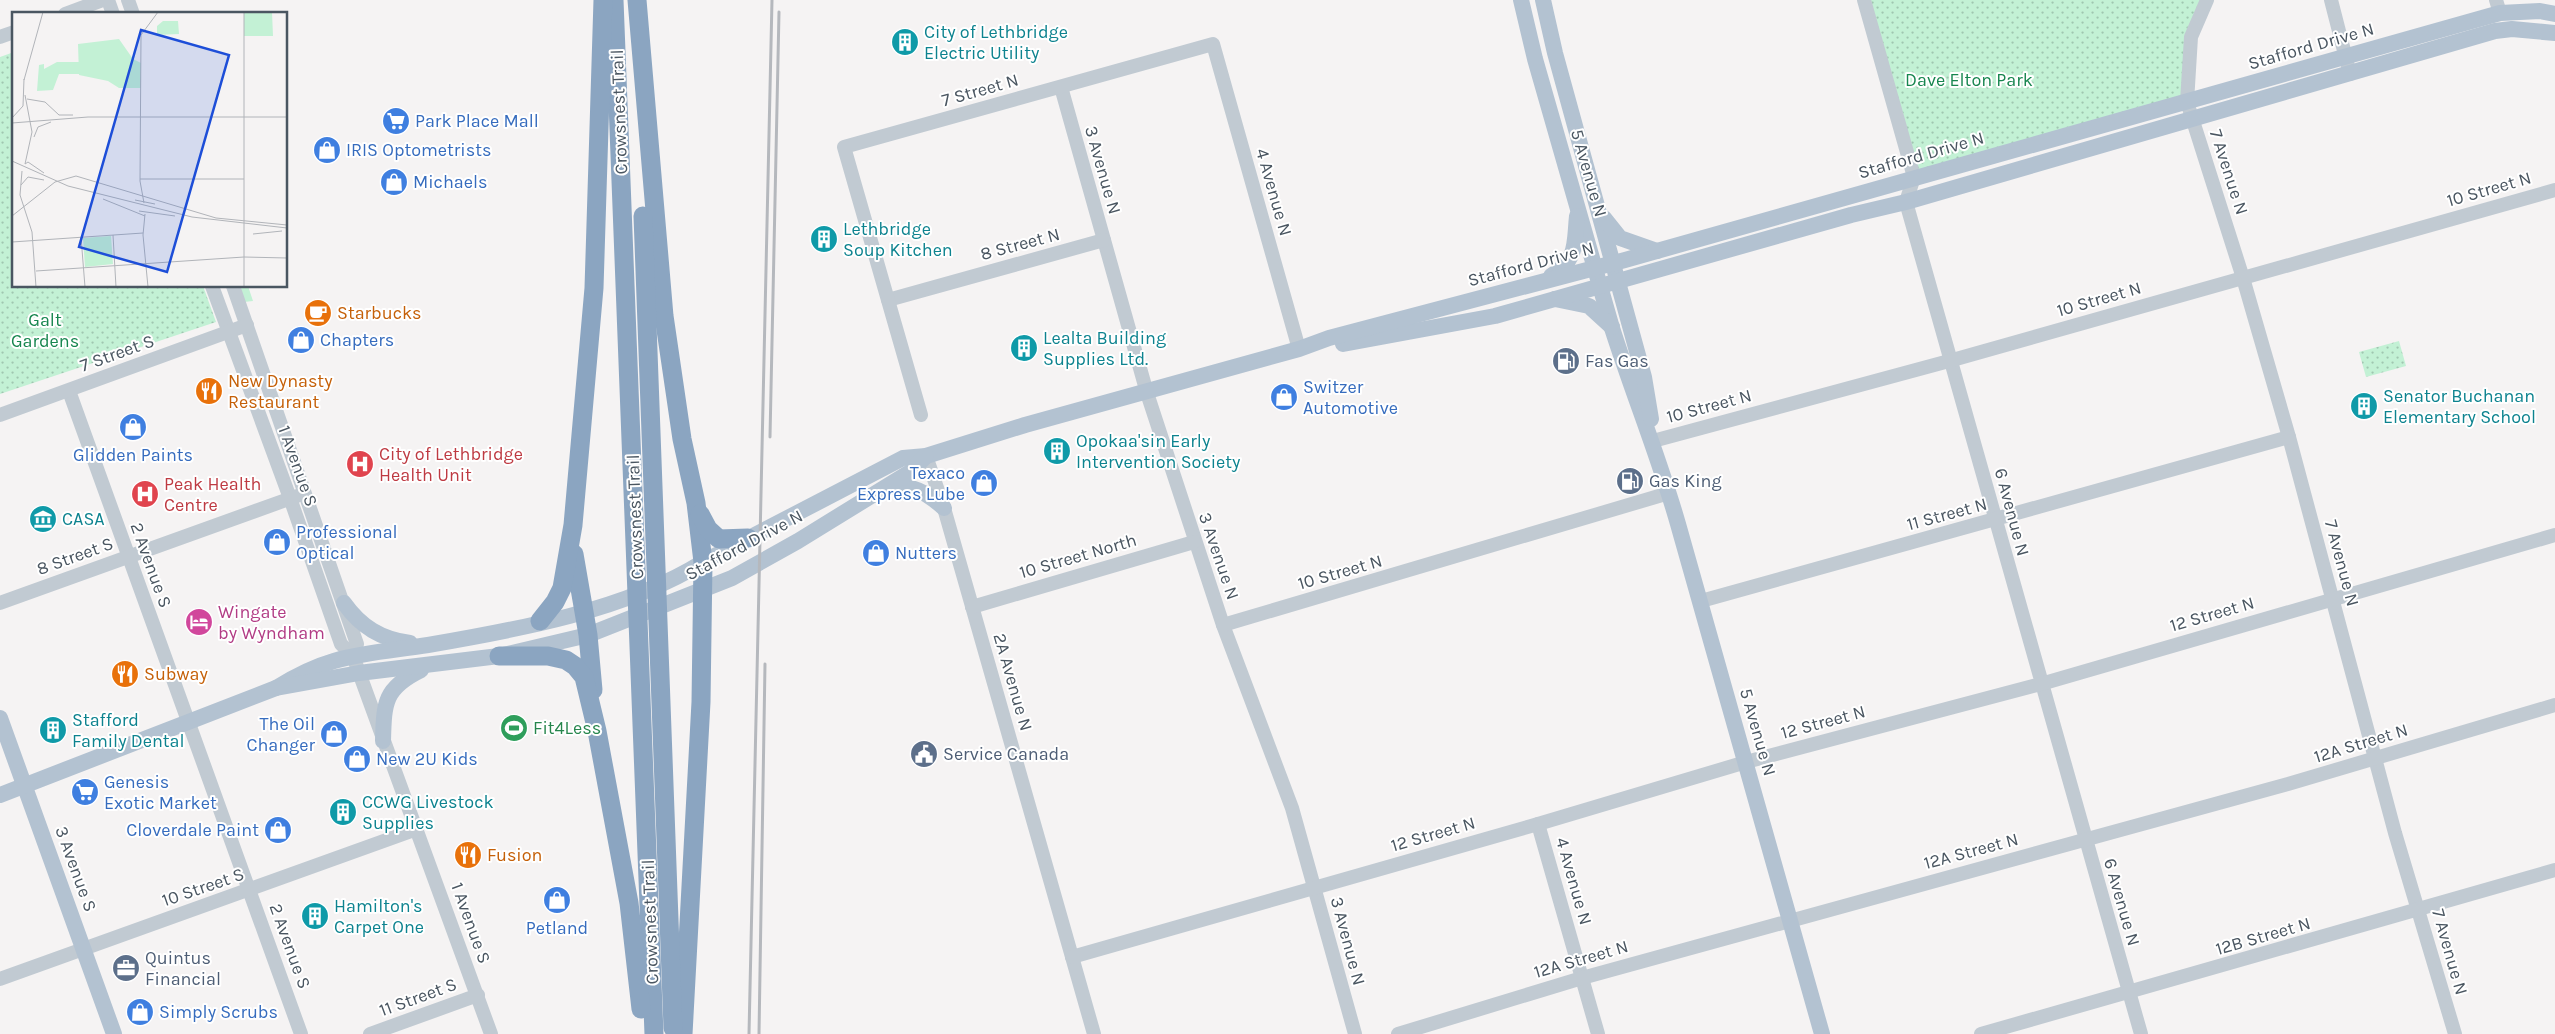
<svg xmlns="http://www.w3.org/2000/svg" width="2555" height="1034" font-family="Karla,sans-serif">
  <style>
    .grass { fill: #c3f1d5 }
    .park { fill: url(#park-dots) }
    .lines { fill: none; stroke-linecap: round; stroke-linejoin: round }
    .minor { stroke: #c1cad2; stroke-width: 14 }
    .major { stroke: #b3c2d1; stroke-width: 16 }
    .highway { stroke: #8ba5c1; stroke-width: 19 }
    .rail { stroke: #b5b8bd; stroke-width: 3 }
    .labels { text-anchor: middle; stroke-width: 4; stroke-linejoin: round; paint-order: stroke }
    .culture-label { font-size: 18px; fill: #0d838f; stroke: #fff; text-anchor: start }
    .street-label { font-size: 18px; fill: #4a5661; stroke: #fff }
    .park-label { font-size: 18px; fill: #17864f; stroke: #fff }
    .shop-label { font-size: 18px; fill: #366cbe; stroke: #fff; text-anchor: start }
    .food-label { font-size: 18px; fill: #c56008; stroke: #fff; text-anchor: start }
    .service-label { font-size: 18px; fill: #4e5e75; stroke: #fff; text-anchor: start }
    .health-label { font-size: 18px; fill: #be3a42; stroke: #fff; text-anchor: start }
    .hotel-label { font-size: 18px; fill: #b23c85; stroke: #fff; text-anchor: start }
    .leisure-label { font-size: 18px; fill: #27864d; stroke: #fff; text-anchor: start }
    .inset-road { fill: none; stroke: #b1b4b9; stroke-width: 1 }
    .view { fill: #1d4ed8; fill-opacity: 0.15; stroke: #1d4ed8; stroke-width: 2.5 }
    .inset-edge { fill: none; stroke: #4a5661; stroke-width: 2.5 }
  </style>
  <defs>
    <pattern id="park-dots" width="8" height="8" patternUnits="userSpaceOnUse" patternTransform="scale(1.25)"><rect width="8" height="8" fill="#c3f1d5"/><path d="M2 2h.1M6 6h.1" fill="none" stroke="#a0c6b0" stroke-width="1.8" stroke-linecap="round"/></pattern>
  </defs>
  <rect width="100%" height="100%" fill="#f5f3f3"/>
  <path class="grass" d="M239,286H248L253,301L244,302Z"/>
  <g class="park">
    <path d="M1864,0H2207L2191,37L2187,102L1914,177Z"/>
    <path d="M14,52V286H203L216,322L0,394V57Z"/>
    <path d="M2399,341L2406,366L2366,377L2359,352Z"/>
  </g>
  <g class="lines">
    <g class="minor">
      <path d="M108,0L113,14"/>
      <path d="M128,0L133,14"/>
      <path d="M1864,0L1914,177L1906,202L2141,1034"/>
      <path d="M2207,0L2191,37L2187,102L2243,278L2289,437L2395,833L2455,1034"/>
      <path d="M2331,0L2350,74"/>
      <path d="M2496,0L2500,13"/>
      <path d="M65,14L103,0"/>
      <path d="M0,37L14,32"/>
      <path d="M1061,87L1147,393L1223,625L1292,808L1355,1034"/>
      <path d="M212,286L290,498L341,644L353,656L491,1034"/>
      <path d="M233,286L357,644L353,656"/>
      <path d="M888,300L1104,240"/>
      <path d="M69,391L301,1034"/>
      <path d="M0,415L247,325"/>
      <path d="M921,415L844,147L1213,44L1299,349"/>
      <path d="M1653,441L1949,361L2555,190"/>
      <path d="M926,456L944,508L1094,1034"/>
      <path d="M1701,601L2289,437"/>
      <path d="M0,603L297,496"/>
      <path d="M972,607L1194,542"/>
      <path d="M1223,625L1669,493"/>
      <path d="M1538,824L1598,1034"/>
      <path d="M1072,957L1538,824L1746,762L2041,684L2555,535"/>
      <path d="M0,979L417,829"/>
      <path d="M370,1034L478,995"/>
      <path d="M1398,1034L1582,978L2288,784L2555,705"/>
      <path d="M1981,1034L2555,870"/>
    </g>
    <g class="major">
      <path d="M1521,0L1535,59L1612,328C1633,394 1659,457 1678,524L1822,1034"/>
      <path d="M1543,0L1555,53L1644,377L1651,419"/>
      <path d="M1604,218L1620,238L1657,251"/>
      <path d="M1551,276C1578,259 1574,245 1577,216"/>
      <path d="M1555,299L1589,306L1612,327"/>
      <path d="M1343,344L1495,316L1851,215L1906,202L2495,31L2512,29L2555,33"/>
      <path d="M888,487C912,484 926,492 944,508"/>
      <path d="M344,603C361,627 381,639 410,643"/>
      <path d="M276,688C294,677 313,667 334,661C365,652 397,650 428,645C516,630 627,610 703,562L903,458L926,456L1025,425L1299,349L1329,338L1625,260L2500,13L2540,11L2555,14"/>
      <path d="M0,718L114,1034"/>
      <path d="M383,741C384,703 384,688 421,670"/>
      <path d="M0,795L276,688L359,673L499,656L588,635L732,578L798,541L910,472L926,456"/>
    </g>
    <g class="highway">
      <path d="M614,0L654,1034"/>
      <path d="M637,0L664,316L682,439L696,503L703,562L701,702L683,1034"/>
      <path d="M643,216L673,1028"/>
      <path d="M700,514L708,529L719,539L748,538"/>
      <path d="M574,554L588,635L593,690"/>
      <path d="M540,621L555,602L562,588L573,525L594,288L603,0"/>
      <path d="M499,656H548L566,660L575,666L584,677L597,731L629,903L641,1009"/>
    </g>
    <g class="rail">
      <path d="M770,437L779,12"/>
      <path d="M749,1034L772,0"/>
      <path d="M759,1034L765,664"/>
    </g>
  </g>
  <defs>
    <g id="building-disc" transform="scale(1.4375)"><circle r="9.5" fill="#0f9aa8" stroke="#fff"/><path d="M-4-6H4V6H1V3H-1V6H-4ZM-2.5-4.3h1.7v1.8h-1.7ZM.8-4.3h1.7v1.8H.8ZM-2.5-1h1.7V.8h-1.7ZM.8-1h1.7V.8H.8Z" fill="#fff"/></g>
    <g id="supermarket-disc" transform="scale(1.4375)"><circle r="9.5" fill="#3f7fe0" stroke="#fff"/><path d="M-6-5.5h2.5l.6 2H6L4.5 2H-2.5L-4.4-4H-6ZM-1.5 3.2a1.3 1.3 0 1 0 .1 0ZM3 3.2a1.3 1.3 0 1 0 .1 0Z" fill="#fff"/></g>
    <g id="shop-disc" transform="scale(1.4375)"><circle r="9.5" fill="#3f7fe0" stroke="#fff"/><path d="M-5-2.5h2.3a2.7 3.5 0 0 1 5.4 0H5L5.5 6h-11ZM-1.5-2.5h3a1.5 2.3 0 0 0-3 0Z" fill="#fff"/></g>
    <g id="cafe-disc" transform="scale(1.4375)"><circle r="9.5" fill="#e8710a" stroke="#fff"/><path d="M-5.5-4.5H6V0H3Q3 3.5 0 3.5H-2.5Q-5.5 3.5-5.5 0ZM3-3.2v2h1.7v-2ZM-6 4.5H4V6H-6Z" fill="#fff"/></g>
    <g id="fuel-disc" transform="scale(1.4375)"><circle r="9.5" fill="#5c6f8a" stroke="#fff"/><path d="M-5.5-6h7V0h2V4h1.3V-2.5L3-4.5l.8-.8L6-3V5H2.5V1h-1V6h-7ZM-4.2-4.7v3.2H.2V-4.7Z" fill="#fff"/></g>
    <g id="restaurant-disc" transform="scale(1.4375)"><circle r="9.5" fill="#e8710a" stroke="#fff"/><path d="M-5-6h1v4h1v-4h1v4h1v-4h1v5L-1.5 .5V6h-2V.5L-5-1ZM5-6V6H3V1.5H1.5Q1.5-4 5-6Z" fill="#fff"/></g>
    <g id="hospital-disc" transform="scale(1.4375)"><circle r="9.5" fill="#e0444e" stroke="#fff"/><path d="M-5-5h3v3.5h4V-5h3V5h-3V1.5h-4V5h-3Z" fill="#fff"/></g>
    <g id="museum-disc" transform="scale(1.4375)"><circle r="9.5" fill="#0f9aa8" stroke="#fff"/><path d="M0-6L6-3V-2H-6V-3ZM-5-1h2V3h-2ZM-1-1h2V3h-2ZM3-1h2V3H3ZM-6 4H6V6H-6Z" fill="#fff"/></g>
    <g id="hotel-disc" transform="scale(1.4375)"><circle r="9.5" fill="#d1479c" stroke="#fff"/><path d="M-6-4.5h1.5V1H6V5H4.5V3h-9V5H-6ZM-4 0a1.8 1.8 0 1 1 3.6 0ZM.5 0V-2.5h3Q6-2.5 6 0Z" fill="#fff"/></g>
    <g id="stadium-disc" transform="scale(1.4375)"><circle r="9.5" fill="#2e9e5b" stroke="#fff"/><path d="M0-5a6.5 5 0 1 0 0 10a6.5 5 0 1 0 0-10ZM-3.5-1.8h7v3.6h-7Z" fill="#fff"/></g>
    <g id="civic-disc" transform="scale(1.4375)"><circle r="9.5" fill="#5c6f8a" stroke="#fff"/><path d="M-.6-6.5H3V-4.5H.6V-3L4-1V1h2V6H-6V1h2V-1L-.6-3ZM-1.2 2.5V6h2.4V2.5Z" fill="#fff"/></g>
    <g id="office-disc" transform="scale(1.4375)"><circle r="9.5" fill="#5c6f8a" stroke="#fff"/><path d="M-6-3h4V-5.5h4V-3h4V5H-6ZM-1-4.5V-3h2v-1.5ZM-6 0V1H6V0Z" fill="#fff"/></g>
  </defs>
  <g fill-rule="evenodd">
    <use href="#building-disc" x="905" y="42"/>
    <use href="#supermarket-disc" x="396" y="121"/>
    <use href="#shop-disc" x="327" y="150"/>
    <use href="#shop-disc" x="394" y="182"/>
    <use href="#building-disc" x="824" y="239"/>
    <use href="#cafe-disc" x="318" y="313"/>
    <use href="#shop-disc" x="301" y="340"/>
    <use href="#building-disc" x="1024" y="348"/>
    <use href="#fuel-disc" x="1566" y="361"/>
    <use href="#restaurant-disc" x="209" y="391"/>
    <use href="#shop-disc" x="1284" y="397"/>
    <use href="#building-disc" x="2364" y="406"/>
    <use href="#shop-disc" x="133" y="427"/>
    <use href="#building-disc" x="1057" y="451"/>
    <use href="#hospital-disc" x="360" y="464"/>
    <use href="#fuel-disc" x="1630" y="481"/>
    <use href="#shop-disc" x="984" y="483"/>
    <use href="#hospital-disc" x="145" y="494"/>
    <use href="#museum-disc" x="43" y="519"/>
    <use href="#shop-disc" x="277" y="542"/>
    <use href="#shop-disc" x="876" y="553"/>
    <use href="#hotel-disc" x="199" y="622"/>
    <use href="#restaurant-disc" x="125" y="674"/>
    <use href="#stadium-disc" x="514" y="728"/>
    <use href="#building-disc" x="53" y="730"/>
    <use href="#shop-disc" x="334" y="734"/>
    <use href="#civic-disc" x="924" y="754"/>
    <use href="#shop-disc" x="357" y="759"/>
    <use href="#supermarket-disc" x="85" y="792"/>
    <use href="#building-disc" x="343" y="812"/>
    <use href="#shop-disc" x="278" y="830"/>
    <use href="#restaurant-disc" x="468" y="855"/>
    <use href="#shop-disc" x="557" y="900"/>
    <use href="#building-disc" x="315" y="916"/>
    <use href="#office-disc" x="126" y="968"/>
    <use href="#shop-disc" x="140" y="1012"/>
  </g>
  <g class="labels">
    <g class="culture-label">
      <text x="924" y="38">City of Lethbridge<tspan x="924" dy="21">Electric Utility</tspan></text>
      <text x="843" y="235">Lethbridge<tspan x="843" dy="21">Soup Kitchen</tspan></text>
      <text x="1043" y="344">Lealta Building<tspan x="1043" dy="21">Supplies Ltd.</tspan></text>
      <text x="2383" y="402">Senator Buchanan<tspan x="2383" dy="21">Elementary School</tspan></text>
      <text x="1076" y="447">Opokaa'sin Early<tspan x="1076" dy="21">Intervention Society</tspan></text>
      <text x="62" y="525">CASA</text>
      <text x="72" y="726">Stafford<tspan x="72" dy="21">Family Dental</tspan></text>
      <text x="362" y="808">CCWG Livestock<tspan x="362" dy="21">Supplies</tspan></text>
      <text x="334" y="912">Hamilton's<tspan x="334" dy="21">Carpet One</tspan></text>
    </g>
    <g class="street-label">
      <text transform="translate(2311 46) rotate(-16)" y="6">Stafford Drive N</text>
      <text transform="translate(980 90) rotate(-16)" y="6">7 Street N</text>
      <text transform="translate(619 112) rotate(-92)" y="6">Crowsnest Trail</text>
      <text transform="translate(1921 155) rotate(-16)" y="6">Stafford Drive N</text>
      <text transform="translate(1103 170) rotate(74)" y="6">3 Avenue N</text>
      <text transform="translate(2229 172) rotate(72)" y="6">7 Avenue N</text>
      <text transform="translate(1589 173) rotate(74)" y="6">5 Avenue N</text>
      <text transform="translate(2489 189) rotate(-16)" y="6">10 Street N</text>
      <text transform="translate(1274 192) rotate(74)" y="6">4 Avenue N</text>
      <text transform="translate(1020 244) rotate(-15)" y="6">8 Street N</text>
      <text transform="translate(1531 264) rotate(-15)" y="6">Stafford Drive N</text>
      <text transform="translate(2099 299) rotate(-16)" y="6">10 Street N</text>
      <text transform="translate(117 353) rotate(-20)" y="6">7 Street S</text>
      <text transform="translate(1709 406) rotate(-15)" y="6">10 Street N</text>
      <text transform="translate(298 466) rotate(70)" y="6">1 Avenue S</text>
      <text transform="translate(2012 512) rotate(75)" y="6">6 Avenue N</text>
      <text transform="translate(1947 514) rotate(-15)" y="6">11 Street N</text>
      <text transform="translate(635 517) rotate(-92)" y="6">Crowsnest Trail</text>
      <text transform="translate(744 545) rotate(-28)" y="6">Stafford Drive N</text>
      <text transform="translate(75 556) rotate(-20)" y="6">8 Street S</text>
      <text transform="translate(1078 556) rotate(-16)" y="6">10 Street North</text>
      <text transform="translate(1219 556) rotate(71)" y="6">3 Avenue N</text>
      <text transform="translate(2342 563) rotate(75)" y="6">7 Avenue N</text>
      <text transform="translate(151 565) rotate(70)" y="6">2 Avenue S</text>
      <text transform="translate(1340 572) rotate(-16)" y="6">10 Street N</text>
      <text transform="translate(2212 614) rotate(-16)" y="6">12 Street N</text>
      <text transform="translate(1013 682) rotate(74)" y="6">2A Avenue N</text>
      <text transform="translate(1823 722) rotate(-15)" y="6">12 Street N</text>
      <text transform="translate(1758 732) rotate(74)" y="6">5 Avenue N</text>
      <text transform="translate(2361 743) rotate(-17)" y="6">12A Street N</text>
      <text transform="translate(1433 834) rotate(-16)" y="6">12 Street N</text>
      <text transform="translate(1971 851) rotate(-15)" y="6">12A Street N</text>
      <text transform="translate(76 869) rotate(70)" y="6">3 Avenue S</text>
      <text transform="translate(1574 881) rotate(74)" y="6">4 Avenue N</text>
      <text transform="translate(203 887) rotate(-19)" y="6">10 Street S</text>
      <text transform="translate(2122 902) rotate(74)" y="6">6 Avenue N</text>
      <text transform="translate(650 922) rotate(-92)" y="6">Crowsnest Trail</text>
      <text transform="translate(471 923) rotate(70)" y="6">1 Avenue S</text>
      <text transform="translate(2263 936) rotate(-16)" y="6">12B Street N</text>
      <text transform="translate(1348 941) rotate(75)" y="6">3 Avenue N</text>
      <text transform="translate(290 946) rotate(70)" y="6">2 Avenue S</text>
      <text transform="translate(2450 952) rotate(74)" y="6">7 Avenue N</text>
      <text transform="translate(1581 959) rotate(-16)" y="6">12A Street N</text>
      <text transform="translate(418 997) rotate(-20)" y="6">11 Street S</text>
    </g>
    <g class="park-label">
      <text x="1969" y="86">Dave Elton Park</text>
      <text x="45" y="326">Galt<tspan x="45" dy="21">Gardens</tspan></text>
    </g>
    <g class="shop-label">
      <text x="415" y="127">Park Place Mall</text>
      <text x="346" y="156">IRIS Optometrists</text>
      <text x="413" y="188">Michaels</text>
      <text x="320" y="346">Chapters</text>
      <text x="1303" y="393">Switzer<tspan x="1303" dy="21">Automotive</tspan></text>
      <text x="133" y="461" text-anchor="middle">Glidden Paints</text>
      <text x="965" y="479" text-anchor="end">Texaco<tspan x="965" dy="21">Express Lube</tspan></text>
      <text x="296" y="538">Professional<tspan x="296" dy="21">Optical</tspan></text>
      <text x="895" y="559">Nutters</text>
      <text x="315" y="730" text-anchor="end">The Oil<tspan x="315" dy="21">Changer</tspan></text>
      <text x="376" y="765">New 2U Kids</text>
      <text x="104" y="788">Genesis<tspan x="104" dy="21">Exotic Market</tspan></text>
      <text x="259" y="836" text-anchor="end">Cloverdale Paint</text>
      <text x="557" y="934" text-anchor="middle">Petland</text>
      <text x="159" y="1018">Simply Scrubs</text>
    </g>
    <g class="food-label">
      <text x="337" y="319">Starbucks</text>
      <text x="228" y="387">New Dynasty<tspan x="228" dy="21">Restaurant</tspan></text>
      <text x="144" y="680">Subway</text>
      <text x="487" y="861">Fusion</text>
    </g>
    <g class="service-label">
      <text x="1585" y="367">Fas Gas</text>
      <text x="1649" y="487">Gas King</text>
      <text x="943" y="760">Service Canada</text>
      <text x="145" y="964">Quintus<tspan x="145" dy="21">Financial</tspan></text>
    </g>
    <g class="health-label">
      <text x="379" y="460">City of Lethbridge<tspan x="379" dy="21">Health Unit</tspan></text>
      <text x="164" y="490">Peak Health<tspan x="164" dy="21">Centre</tspan></text>
    </g>
    <g class="hotel-label">
      <text x="218" y="618">Wingate<tspan x="218" dy="21">by Wyndham</tspan></text>
    </g>
    <g class="leisure-label">
      <text x="533" y="734">Fit4Less</text>
    </g>
  </g>
  <g transform="translate(12 12)">
    <rect width="275" height="275" fill="#f5f3f3"/>
    <path d="M45,50H67V62H47L41,78L25,79L27,53L32,52V57Z" fill="#c3f1d5"/>
    <path d="M232,0H260L261,24H232ZM151,9H166L167,22L145,23V14ZM107,27L121,47L129,51V76H107L96,69L67,63L66,32ZM99,224L101,252L73,255L71,226Z" fill="#c3f1d5"/>
    <path class="inset-road" d="M232,0V275M12,68L31,0M15,87L33,90L47,103H61M0,106L11,94L12,67M0,111L76,105H275M22,125L26,115L39,110M0,149L56,174L180,205L275,216M13,152L20,120L13,83M13,152L16,150L32,161M10,159L8,183L20,220L24,275M128,167H232M9,173L16,165L32,168M91,187L133,204M123,188L143,192M132,191L128,169L129,23L146,0M127,199L163,204M133,202L131,223L136,275M0,204L43,170L64,164L204,206L275,213M241,222L270,219M101,223L104,275M69,225L73,275M0,230L131,221M24,259L232,245L275,246"/>
    <path class="view" d="M129,18L217,43L155,260L67,235Z"/>
    <rect width="275" height="275" class="inset-edge"/>
  </g>
</svg>
